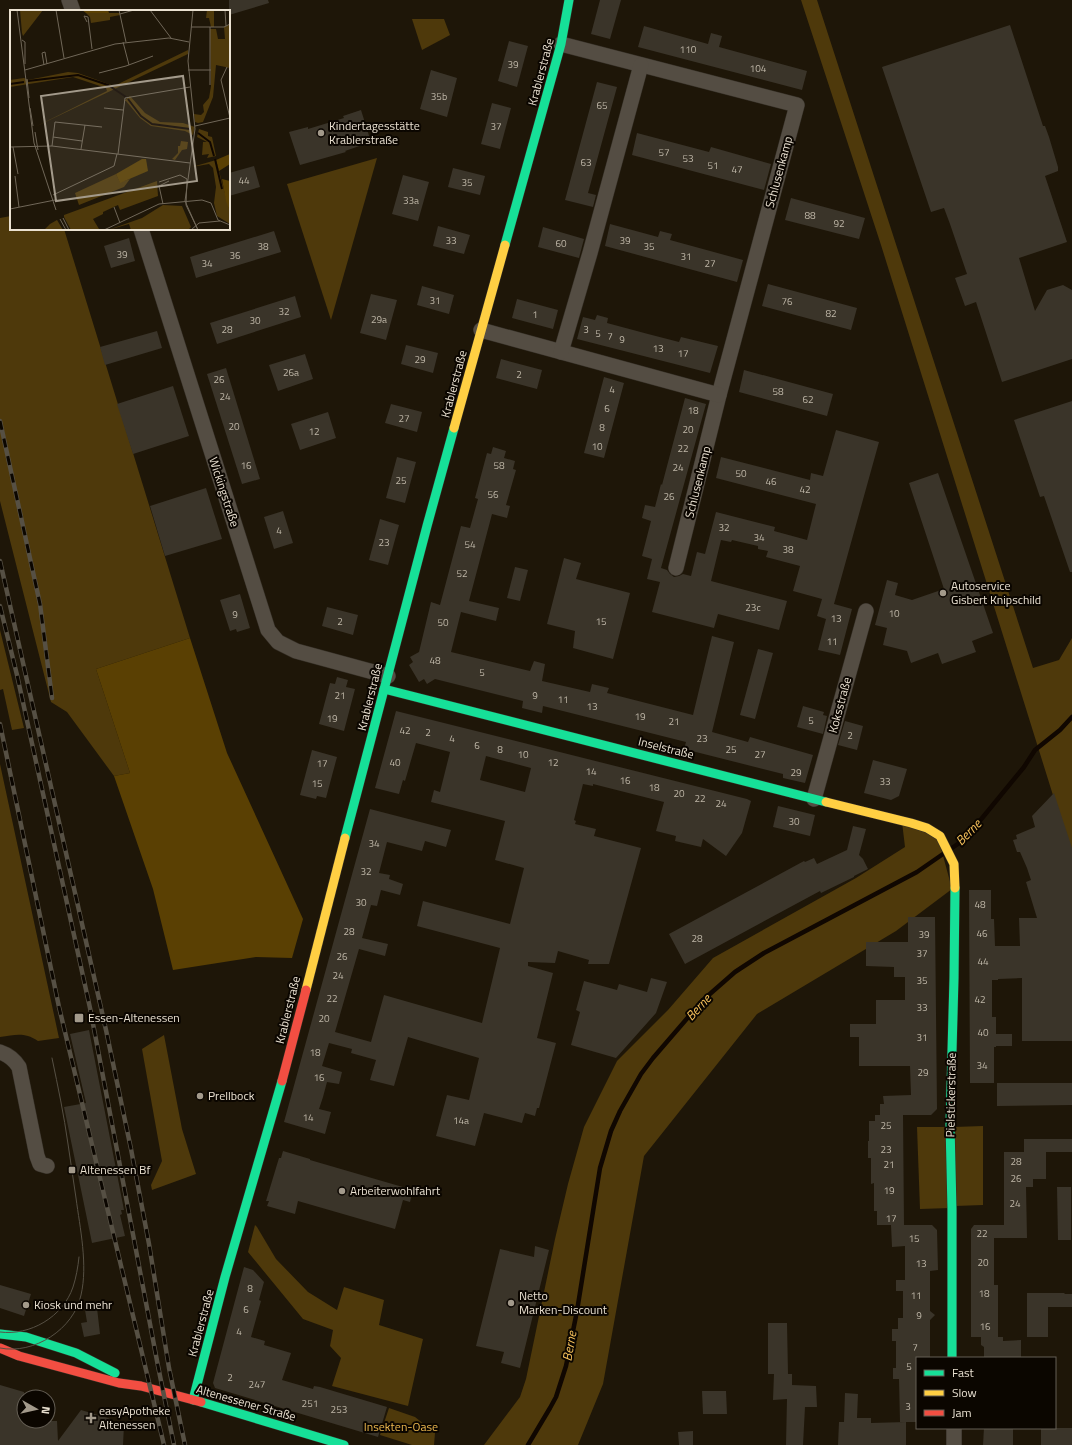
<svg xmlns="http://www.w3.org/2000/svg" width="1072" height="1445" font-family="'Titillium Web',sans-serif">
  <style>
    .green { fill: #4e390b }
    .forest { fill: #5a4003 }
    .lines { fill: none; stroke-linecap: round; stroke-linejoin: round }
    .stream { stroke: #100701; stroke-width: 4.5 }
    .building { fill: #3a3429; fill-rule: evenodd }
    .street-casing { stroke: #352f26; stroke-width: 16 }
    .fast-casing { stroke: #352f26; stroke-width: 10 }
    .slow-casing { stroke: #352f26; stroke-width: 10 }
    .jam-casing { stroke: #352f26; stroke-width: 10 }
    .street { stroke: #544d43; stroke-width: 15 }
    .fast { stroke: #16e098; stroke-width: 9 }
    .slow { stroke: #ffcf43; stroke-width: 9 }
    .jam { stroke: #f24e42; stroke-width: 9 }
    .tram { stroke: #565044; stroke-width: 1 }
    .rail-casing { stroke: #565044; stroke-width: 4.5 }
    .rail { stroke: #0b0600; stroke-width: 3; stroke-dasharray: 9; stroke-linecap: butt }
    .poi-dot { fill: #a39a8b; stroke: #0b0600; stroke-width: 1.5 }
    .labels { text-anchor: middle; stroke-width: 4; stroke-linejoin: round; paint-order: stroke }
    .number-label { font-size: 10px; fill: #beb6a7 }
    .street-label { font-size: 12px; fill: #eae1d1; stroke: #0b0600 }
    .poi-label { font-size: 12px; fill: #eae1d1; stroke: #0b0600; text-anchor: start }
    .park-label { font-size: 12px; fill: #efba4f; stroke: #0b0600 }
    .water-label { font-size: 13px; font-style: italic; fill: #fbc55c; stroke: #0b0600 }
    .inset-river { fill: none; stroke: #100701; stroke-width: 2 }
    .inset-road { fill: none; stroke: #706758; stroke-width: 1 }
    .view { fill: #a39a8b; fill-opacity: 0.15; stroke: #a39a8b; stroke-width: 2 }
    .inset-edge { fill: none; stroke: #eae1d1; stroke-width: 2 }
  </style>
  <rect width="100%" height="100%" fill="#1e1608"/>
  <g class="green">
    <path d="M801,0H817L1033,668L1059,660L1072,638V856L881,245Z"/>
    <path d="M412,19H444L450,35L422,50Z"/>
    <path d="M377,158L331,320L287,184Z"/>
    <path d="M11,216V229H64L190,638L96,669L130,773L114,776L67,712L51,702L0,501V218Z"/>
    <path d="M0,630L24,728L12,730L3,689L0,690Z"/>
    <path d="M0,764L59,1038L38,1041C24,1032 16,1035 0,1037Z"/>
    <path d="M902,822L938,837L952,889L896,931L757,1014L644,1156L603,1384L578,1445H484L520,1397L526,1379L555,1239L568,1184L584,1127L617,1061L668,1010L713,958L856,878L905,847Z"/>
    <path d="M164,1035L182,1129L196,1174L152,1190L151,1185L162,1161L142,1049Z"/>
    <path d="M983,1126V1205L955,1206L954,1127Z"/>
    <path d="M917,1127H947L950,1208L920,1209Z"/>
    <path d="M255,1225L257,1227L276,1259L308,1292L337,1310L344,1287L384,1300L379,1325L423,1339L408,1406L332,1386L341,1358L330,1346L333,1330L303,1319L248,1252Z"/>
    <path d="M389,1408L415,1417L435,1433L434,1445H412L380,1435Z"/>
  </g>
  <path class="forest" d="M190,638L227,753L303,919L292,958L256,957L173,970L153,889L114,776L130,773L96,669Z"/>
  <g class="lines">
    <g class="stream">
      <path d="M952,848L965,839L1024,767L1035,750L1060,730L1072,717"/>
      <path d="M528,1445L550,1408L556,1397L566,1366L577,1311L600,1168L611,1131L620,1111L641,1074L653,1058L703,1000L735,972L764,953L917,872L943,854"/>
    </g>
  </g>
  <g class="building">
    <path d="M229,0H268L269,3L229,15Z"/>
    <path d="M600,0H621L610,39L591,34Z"/>
    <path d="M1010,25L1043,126H1045L1049,137L1058,167V171L1045,176L1067,242L1019,258L1035,311L1047,290L1063,285L1072,290V359L1002,382L976,302L965,306L955,278L967,274L950,224L944,208L931,212L882,67Z"/>
    <path d="M644,26L708,44L711,33L722,36L719,47L807,71L802,90L638,47Z"/>
    <path d="M509,41L528,46L517,87L498,81Z"/>
    <path d="M431,70L457,78L447,117L420,109Z"/>
    <path d="M597,82L617,87L588,193L596,195L593,207L565,200Z"/>
    <path d="M492,103L511,108L500,149L481,144Z"/>
    <path d="M361,110L371,142L345,151L346,152L300,165L289,132L308,127V129L344,118L343,116Z"/>
    <path d="M637,133L709,152L711,147L771,164L764,190L632,155Z"/>
    <path d="M254,166L260,187L229,196V173Z"/>
    <path d="M453,168L485,176L480,195L448,187Z"/>
    <path d="M403,175L429,182L418,221L392,214Z"/>
    <path d="M791,198L865,218L859,239L785,220Z"/>
    <path d="M610,224L658,237L660,231L672,234L670,240L743,260L737,282L605,246Z"/>
    <path d="M438,226L470,235L464,254L433,246Z"/>
    <path d="M543,227L584,239L579,258L538,247Z"/>
    <path d="M274,231L281,252L196,278L190,257Z"/>
    <path d="M129,238L135,261L111,268L104,246Z"/>
    <path d="M768,284L857,308L851,330L762,306Z"/>
    <path d="M422,286L454,295L449,314L417,305Z"/>
    <path d="M371,294L397,300L386,340L360,333Z"/>
    <path d="M295,296L301,317L217,344L210,323Z"/>
    <path d="M517,299L558,310L553,329L512,318Z"/>
    <path d="M597,315L608,318L607,323L648,334L679,342L681,337L718,346L710,373L577,339L583,317L595,320Z"/>
    <path d="M157,331L162,348L105,365L100,347Z"/>
    <path d="M406,345L438,353L433,373L401,364Z"/>
    <path d="M305,354L313,379L278,391L269,365Z"/>
    <path d="M501,359L542,370L537,389L496,378Z"/>
    <path d="M226,368L260,479L242,484L207,374Z"/>
    <path d="M744,370L833,394L827,416L739,392Z"/>
    <path d="M604,377L624,383L604,458L584,453Z"/>
    <path d="M173,386L189,436L133,454L117,404Z"/>
    <path d="M685,398L706,404L661,568L667,570L670,574L674,577L679,576L683,574L691,576L697,552L705,554L716,512L775,527L774,531L807,540L816,504L716,478L721,457L810,480L811,473L823,476L836,430L879,442L834,604L852,609L840,655L818,650L826,619L817,616L822,599L793,591L800,566L766,557L768,551L758,549V546L732,540L731,542L721,540L711,581L787,601L779,630L718,614L714,628L652,612L660,582L647,579L652,559L642,556L651,521L642,518L645,505L655,507L661,484L662,485Z"/>
    <path d="M1072,401V572H1070L1044,496L1040,497L1014,420Z"/>
    <path d="M391,404L422,412L417,432L385,423Z"/>
    <path d="M328,412L336,438L300,450L291,424Z"/>
    <path d="M493,447L506,451L504,458L515,461L513,469L516,470L506,505L510,506L507,518L492,514L469,601L499,608L496,621L461,612L451,652L530,671L534,661L545,664L542,681L590,692L592,684L609,688L607,693L693,715L712,636L734,642L712,732L748,742L750,737L813,755L805,783L783,778V774L684,749L686,742L543,706L542,713L522,708L523,701L435,679L427,684L424,679L419,682L409,665L413,662L410,657L419,652L431,602L440,605L461,526L470,528L478,499L475,498L487,453L491,454Z"/>
    <path d="M397,457L416,462L405,503L386,498Z"/>
    <path d="M938,473L993,633L972,641L976,652L942,664L938,653L911,663L907,651L883,645L887,628L875,625L887,580L898,583L895,595L912,600L944,589L909,483Z"/>
    <path d="M206,488L222,539L165,556L150,506Z"/>
    <path d="M283,511L293,543L274,549L264,517Z"/>
    <path d="M380,519L399,525L388,565L369,560Z"/>
    <path d="M564,558L581,563L576,579L630,593L613,659L573,648L575,631L547,624Z"/>
    <path d="M515,567L528,570L520,601L507,598Z"/>
    <path d="M240,594L250,628L237,632L236,629L230,631L220,600Z"/>
    <path d="M327,607L358,615L353,635L322,626Z"/>
    <path d="M758,649L773,653L755,719L740,715Z"/>
    <path d="M337,677L348,680L346,687L355,689L344,731L319,724L330,683L335,684Z"/>
    <path d="M803,706L824,712L823,715L827,716L823,734L797,727Z"/>
    <path d="M396,711L747,799L751,801L742,833L726,856L703,839L701,847L675,841L676,836L656,831L664,802L593,784V786L583,784L574,820L576,821L575,824L596,829L594,836L641,848L609,964H588L589,960L558,951L555,963L528,962V966L553,973L537,1038L556,1043L539,1108H537L535,1116L525,1113L522,1123L484,1113L475,1146L436,1136L447,1095L469,1100L479,1058L408,1037L394,1086L370,1080L376,1060L351,1053L352,1049L329,1043L322,1066L342,1072L339,1084L327,1082L323,1097L319,1109L331,1112L325,1134L284,1122L370,809L451,830L446,847L425,841L422,851L387,842L379,873L390,875L389,879L403,884L400,895L381,890L377,906L371,905L362,938L388,944L385,956L359,949L335,1032L371,1042L384,995L482,1023L500,948L417,926L423,901L510,924L524,868L495,860L505,821L431,802L434,790L440,792L450,752L416,743L405,781L403,780L399,794L375,788ZM486,756L531,768L525,792L480,780Z"/>
    <path d="M845,721L863,726L857,750L838,745Z"/>
    <path d="M312,750L337,757L326,798L317,796L316,799L300,795Z"/>
    <path d="M873,760L907,769L899,796L891,800L864,793Z"/>
    <path d="M1054,793L1072,848V1041H1022V978L998,979V980H992V1017H996V1034H1012V1046H996V1047H994V1083H970L969,890H991V919H994L995,946H1020L1019,918H1037L1026,882L1031,880L1027,868L1020,852H1017L1013,840L1017,839L1016,835L1035,827L1032,816Z"/>
    <path d="M778,806L815,815L810,836L773,827Z"/>
    <path d="M853,826L866,829L859,855L863,859L868,869L854,876V877L821,893L820,891L685,964L669,934L804,861L805,862L814,858L817,864L847,850Z"/>
    <path d="M908,917H935L937,1109L931,1115H903L904,1225H932L937,1230L938,1270L930,1271V1311L935,1315L930,1320V1358H917V1422H900L899,1379H893V1368H896V1341H892V1329H898V1318H903V1291H896V1280H905V1246L892,1247L891,1225H877V1211H874V1183L871,1184V1158H868V1141H869V1121H875V1115H880V1104H884L883,1096L911,1095L910,1066H859V1037H850V1024H876V1000H905V977H894V967L866,966V942H908Z"/>
    <path d="M651,978L667,982L656,1013L616,1058L571,1045L580,1012L576,1010L584,981L617,990L619,984L647,992Z"/>
    <path d="M89,1030L124,1210H121L122,1214L120,1215L125,1236L92,1243L64,1107L86,1103L70,1034Z"/>
    <path d="M997,1083H1072V1105L997,1106Z"/>
    <path d="M1024,1139H1072V1152H1046V1179H1033V1187H1026L1027,1238H994V1285H998V1337H1003V1341L1021,1340V1358H984V1347L981,1345V1337H971V1229L974,1225H1004V1152H1024Z"/>
    <path d="M283,1151L310,1159V1160L413,1190L410,1202L403,1200L395,1229L298,1201L295,1214L267,1206L269,1201H266L279,1158H281Z"/>
    <path d="M1057,1187H1071V1240H1058Z"/>
    <path d="M535,1246L549,1250L520,1368L501,1363L504,1352L476,1346L500,1249L534,1257Z"/>
    <path d="M244,1267L253,1270L264,1282L259,1300L261,1301L251,1337L265,1341L264,1345L291,1353L282,1380L313,1389L314,1386L320,1387L387,1407L378,1437L215,1388L213,1383Z"/>
    <path d="M0,1285L31,1294L24,1316L0,1308Z"/>
    <path d="M1027,1293H1064L1065,1294H1072V1307H1048V1337H1027Z"/>
    <path d="M97,1308L100,1334L84,1337L81,1323L87,1322L85,1310Z"/>
    <path d="M768,1323H787L788,1374H792V1385L816,1386L817,1407H805L803,1445H786L787,1399L773,1400L774,1374H768Z"/>
    <path d="M0,1385L24,1392V1421H57L58,1441L81,1410L108,1418L110,1419L112,1424L124,1425L123,1445H0Z"/>
    <path d="M702,1391H726L727,1414H703Z"/>
    <path d="M845,1393L858,1394L857,1418H871V1423L906,1422V1445H838L839,1422H844Z"/>
    <path d="M984,1428H1013V1445H983Z"/>
    <rect x="1041" y="1428" width="31" height="17"/>
    <path d="M693,1431V1445H679L678,1432Z"/>
  </g>
  <g class="lines">
    <g class="street-casing">
      <g id="street">
        <path d="M69,0L73,11"/>
        <path d="M561,44L797,105L719,395L676,568"/>
        <path d="M141,229L268,630L278,642L296,651L388,676"/>
        <path d="M481,330L719,395"/>
        <path d="M561,352L590,253L641,65"/>
        <path d="M814,799L866,611"/>
        <path d="M0,1052C9,1055 14,1059 19,1067L37,1156L40,1164L47,1166"/>
        <path d="M954,1428V1445"/>
      </g>
    </g>
    <g class="fast-casing">
      <g id="fast">
        <path d="M505,245L561,44L569,0"/>
        <path d="M384,689L826,802"/>
        <path d="M345,838L427,526L454,428"/>
        <path d="M0,1334L26,1337L76,1353L115,1373"/>
        <path d="M952,1358V1210L950,1124L954,978L955,888"/>
        <path d="M193,1400L225,1277L282,1081"/>
        <path d="M201,1402L344,1445"/>
      </g>
    </g>
    <g class="slow-casing">
      <g id="slow">
        <path d="M454,428L505,245"/>
        <path d="M826,802L911,823L927,828L940,836L954,864L955,888"/>
        <path d="M306,990L345,838"/>
      </g>
    </g>
    <g class="jam-casing">
      <g id="jam">
        <path d="M282,1081L306,990"/>
        <path d="M0,1348L19,1356L119,1383L141,1386L201,1402"/>
      </g>
    </g>
    <use href="#street" class="street"/>
    <use href="#fast" class="fast"/>
    <use href="#slow" class="slow"/>
    <use href="#jam" class="jam"/>
    <g class="tram">
      <path d="M0,1332C30,1336 63,1317 73,1287C76,1278 78,1267 79,1257"/>
      <path d="M0,1348C34,1355 74,1329 81,1295C88,1265 80,1228 76,1198C73,1180 71,1162 68,1144C64,1115 58,1087 52,1058"/>
    </g>
    <g class="rail-casing">
      <g id="rail">
        <path d="M0,421L40,604L52,698"/>
        <path d="M0,561L106,1030L131,1149L149,1244L169,1368L185,1445"/>
        <path d="M0,606L17,675L90,1008L158,1366L174,1445"/>
        <path d="M0,724L59,1007L164,1445"/>
      </g>
    </g>
    <use href="#rail" class="rail"/>
  </g>
  <g class="poi-dot">
    <circle cx="321" cy="133" r="4"/>
    <circle cx="943" cy="593" r="4"/>
    <rect x="74" y="1013" width="10" height="10" rx="2"/>
    <circle cx="200" cy="1096" r="4"/>
    <rect x="68" y="1166" width="8" height="8" rx="2"/>
    <circle cx="342" cy="1191" r="4"/>
    <circle cx="511" cy="1303" r="4"/>
    <circle cx="26" cy="1305" r="4"/>
    <path d="M89 1412h4v4h4v4h-4v4h-4v-4h-4v-4h4z"/>
  </g>
  <g class="labels">
    <g class="number-label">
      <text x="688" y="53">110</text>
      <text x="513" y="68">39</text>
      <text x="758" y="72">104</text>
      <text x="439" y="100">35b</text>
      <text x="602" y="109">65</text>
      <text x="496" y="130">37</text>
      <text x="664" y="156">57</text>
      <text x="688" y="162">53</text>
      <text x="586" y="166">63</text>
      <text x="713" y="169">51</text>
      <text x="737" y="173">47</text>
      <text x="244" y="184">44</text>
      <text x="467" y="186">35</text>
      <text x="411" y="204">33a</text>
      <text x="810" y="219">88</text>
      <text x="839" y="227">92</text>
      <text x="451" y="244">33</text>
      <text x="625" y="244">39</text>
      <text x="561" y="247">60</text>
      <text x="263" y="250">38</text>
      <text x="649" y="250">35</text>
      <text x="122" y="258">39</text>
      <text x="235" y="259">36</text>
      <text x="686" y="260">31</text>
      <text x="207" y="267">34</text>
      <text x="710" y="267">27</text>
      <text x="435" y="304">31</text>
      <text x="787" y="305">76</text>
      <text x="284" y="315">32</text>
      <text x="831" y="317">82</text>
      <text x="535" y="318">1</text>
      <text x="379" y="323">29a</text>
      <text x="255" y="324">30</text>
      <text x="227" y="333">28</text>
      <text x="586" y="333">3</text>
      <text x="598" y="337">5</text>
      <text x="610" y="340">7</text>
      <text x="622" y="343">9</text>
      <text x="658" y="352">13</text>
      <text x="683" y="357">17</text>
      <text x="420" y="363">29</text>
      <text x="291" y="376">26a</text>
      <text x="519" y="378">2</text>
      <text x="219" y="383">26</text>
      <text x="612" y="393">4</text>
      <text x="778" y="395">58</text>
      <text x="225" y="400">24</text>
      <text x="808" y="403">62</text>
      <text x="607" y="412">6</text>
      <text x="693" y="414">18</text>
      <text x="404" y="422">27</text>
      <text x="234" y="430">20</text>
      <text x="602" y="431">8</text>
      <text x="688" y="433">20</text>
      <text x="314" y="435">12</text>
      <text x="597" y="450">10</text>
      <text x="683" y="452">22</text>
      <text x="246" y="469">16</text>
      <text x="499" y="469">58</text>
      <text x="678" y="471">24</text>
      <text x="741" y="477">50</text>
      <text x="401" y="484">25</text>
      <text x="771" y="485">46</text>
      <text x="805" y="493">42</text>
      <text x="493" y="498">56</text>
      <text x="669" y="500">26</text>
      <text x="724" y="531">32</text>
      <text x="279" y="534">4</text>
      <text x="759" y="541">34</text>
      <text x="384" y="546">23</text>
      <text x="470" y="548">54</text>
      <text x="788" y="553">38</text>
      <text x="462" y="577">52</text>
      <text x="753" y="611">23c</text>
      <text x="894" y="617">10</text>
      <text x="235" y="618">9</text>
      <text x="836" y="622">13</text>
      <text x="340" y="625">2</text>
      <text x="601" y="625">15</text>
      <text x="443" y="626">50</text>
      <text x="832" y="645">11</text>
      <text x="435" y="664">48</text>
      <text x="482" y="676">5</text>
      <text x="340" y="699">21</text>
      <text x="535" y="699">9</text>
      <text x="563" y="703">11</text>
      <text x="592" y="710">13</text>
      <text x="640" y="720">19</text>
      <text x="332" y="722">19</text>
      <text x="811" y="724">5</text>
      <text x="674" y="725">21</text>
      <text x="405" y="734">42</text>
      <text x="428" y="736">2</text>
      <text x="850" y="739">2</text>
      <text x="452" y="742">4</text>
      <text x="702" y="742">23</text>
      <text x="477" y="749">6</text>
      <text x="500" y="753">8</text>
      <text x="731" y="753">25</text>
      <text x="523" y="758">10</text>
      <text x="760" y="758">27</text>
      <text x="395" y="766">40</text>
      <text x="553" y="766">12</text>
      <text x="322" y="767">17</text>
      <text x="591" y="775">14</text>
      <text x="796" y="776">29</text>
      <text x="625" y="784">16</text>
      <text x="885" y="785">33</text>
      <text x="317" y="787">15</text>
      <text x="654" y="791">18</text>
      <text x="679" y="797">20</text>
      <text x="700" y="802">22</text>
      <text x="721" y="807">24</text>
      <text x="794" y="825">30</text>
      <text x="374" y="847">34</text>
      <text x="366" y="875">32</text>
      <text x="361" y="906">30</text>
      <text x="980" y="908">48</text>
      <text x="349" y="935">28</text>
      <text x="982" y="937">46</text>
      <text x="924" y="938">39</text>
      <text x="697" y="942">28</text>
      <text x="922" y="957">37</text>
      <text x="342" y="960">26</text>
      <text x="983" y="965">44</text>
      <text x="338" y="979">24</text>
      <text x="922" y="984">35</text>
      <text x="332" y="1002">22</text>
      <text x="980" y="1003">42</text>
      <text x="922" y="1011">33</text>
      <text x="324" y="1022">20</text>
      <text x="983" y="1036">40</text>
      <text x="922" y="1041">31</text>
      <text x="315" y="1056">18</text>
      <text x="982" y="1069">34</text>
      <text x="923" y="1076">29</text>
      <text x="319" y="1081">16</text>
      <text x="308" y="1121">14</text>
      <text x="461" y="1124">14a</text>
      <text x="886" y="1129">25</text>
      <text x="886" y="1153">23</text>
      <text x="1016" y="1165">28</text>
      <text x="889" y="1168">21</text>
      <text x="1016" y="1182">26</text>
      <text x="889" y="1194">19</text>
      <text x="1015" y="1207">24</text>
      <text x="891" y="1222">17</text>
      <text x="982" y="1237">22</text>
      <text x="914" y="1242">15</text>
      <text x="983" y="1266">20</text>
      <text x="921" y="1267">13</text>
      <text x="250" y="1292">8</text>
      <text x="984" y="1297">18</text>
      <text x="916" y="1299">11</text>
      <text x="246" y="1313">6</text>
      <text x="919" y="1319">9</text>
      <text x="985" y="1330">16</text>
      <text x="239" y="1335">4</text>
      <text x="915" y="1351">7</text>
      <text x="909" y="1370">5</text>
      <text x="230" y="1381">2</text>
      <text x="257" y="1388">247</text>
      <text x="310" y="1407">251</text>
      <text x="908" y="1410">3</text>
      <text x="339" y="1413">253</text>
    </g>
    <g class="street-label">
      <text transform="translate(541 72) rotate(-75)" y="4">Krablerstraße</text>
      <text transform="translate(779 172) rotate(-75)" y="4">Schlusenkamp</text>
      <text transform="translate(454 384) rotate(-75)" y="4">Krablerstraße</text>
      <text transform="translate(698 482) rotate(-76)" y="4">Schlusenkamp</text>
      <text transform="translate(224 492) rotate(72)" y="4">Wickingstraße</text>
      <text transform="translate(370 697) rotate(-76)" y="4">Krablerstraße</text>
      <text transform="translate(840 705) rotate(-75)" y="4">Koksstraße</text>
      <text transform="translate(666 748) rotate(14)" y="4">Inselstraße</text>
      <text transform="translate(288 1010) rotate(-76)" y="4">Krablerstraße</text>
      <text transform="translate(951 1095) rotate(-89)" y="4">Pielstickerstraße</text>
      <text transform="translate(201 1323) rotate(-75)" y="4">Krablerstraße</text>
      <text transform="translate(246 1403) rotate(16)" y="4">Altenessener Straße</text>
    </g>
    <g class="poi-label">
      <text x="329" y="130">Kindertagesstätte<tspan x="329" dy="14">Krablerstraße</tspan></text>
      <text x="951" y="590">Autoservice<tspan x="951" dy="14">Gisbert Knipschild</tspan></text>
      <text x="88" y="1022">Essen-Altenessen</text>
      <text x="208" y="1100">Prellbock</text>
      <text x="80" y="1174">Altenessen Bf</text>
      <text x="350" y="1195">Arbeiterwohlfahrt</text>
      <text x="519" y="1300">Netto<tspan x="519" dy="14">Marken-Discount</tspan></text>
      <text x="34" y="1309">Kiosk und mehr</text>
      <text x="99" y="1415">easyApotheke<tspan x="99" dy="14">Altenessen</tspan></text>
    </g>
    <g class="park-label">
      <text x="401" y="1431">Insekten-Oase</text>
    </g>
    <g class="water-label">
      <text transform="translate(968 832) rotate(-46)" y="5">Berne</text>
      <text transform="translate(698 1007) rotate(-47)" y="5">Berne</text>
      <text transform="translate(569 1346) rotate(-80)" y="5">Berne</text>
    </g>
  </g>
  <g transform="translate(10 10)">
    <rect width="220" height="220" fill="#1e1608"/>
    <path d="M10,0H33L13,26L12,23ZM197,0H204V17H201L199,8H196ZM76,3H110V5L100,7V10L81,13L80,7ZM220,14V58L206,55L203,87L193,112L188,113L185,112L184,104L191,105L194,102L193,95L199,88L201,76L200,19H206L208,29H215L214,17ZM178,40V44L25,117L97,81L96,78L63,67L0,77V70L14,68L18,70L58,62L68,63L104,76ZM120,86L135,103L150,112L173,113L185,117L183,125L175,121L141,116L130,108L116,91H114ZM189,119L198,122V126L202,127L206,146L197,148L199,144L192,145L193,132H197L187,127ZM171,131L178,132L177,139L172,140L165,150L162,149L168,143V136H170ZM206,150L220,202V214L207,206L204,193L206,177L203,158L199,154L182,157ZM106,164L110,172L120,169L114,177L69,195L65,183ZM147,171L148,186L110,200L108,195L93,202V204L83,209L89,219L61,220L54,207V205ZM153,195L172,196L181,217L178,220H121L119,214L98,220L132,208ZM47,210L53,220H34L40,214Z" fill="#4e390b"/>
    <path d="M72,0H98L99,3H76ZM220,144V154L209,161L206,150ZM132,149H136L138,161L110,173L106,164ZM212,169L220,171V202L216,191Z" fill="#5a4003"/>
    <path class="inset-river" d="M18,71L68,65L98,75L116,87M0,74L14,72M118,89L131,106L142,114L180,119M188,123L200,132L204,146M205,149L212,179"/>
    <path class="inset-road" d="M7,0L24,133L46,200M46,0L54,48M109,0L116,32M140,0L161,28M183,0L178,51L185,119L175,191L188,220M215,0L216,16M110,4L124,0M77,12L74,6L78,7L82,39M181,17H214L220,14M200,17V75M12,30L15,32V54M113,32L119,55M34,55L32,43L35,42L37,54M217,57L211,70L220,108M15,60L105,34L159,28L179,32M178,60H201M89,63L116,56L143,46M17,69L19,88M20,98L23,116M94,98L113,100M185,116L220,108M25,122L28,140M43,127L72,131M42,136L45,112L92,117M0,137L42,136L180,153M3,137L8,164M71,139L75,115M108,144L115,88L180,77M5,166L9,197M149,172L170,165L177,169L176,195L188,220M43,185L104,156L107,144M153,194L149,176L159,171M104,197L110,213M0,199L45,190M53,208L59,220M50,209L56,220M94,220L149,194L192,190L201,193L208,210L220,215M181,220L189,213L210,211"/>
    <path class="view" d="M173,66L187,171L46,191L31,86Z"/>
    <rect width="220" height="220" class="inset-edge"/>
  </g>
  <rect x="916" y="1357" width="140" height="72" fill="#0b0600" stroke="#645e54"/>
  <rect x="924" y="1370" width="20" height="6" fill="#16e098" stroke="#645e54"/>
  <text x="952" y="1377" font-size="12" fill="#eae1d1">Fast</text>
  <rect x="924" y="1390" width="20" height="6" fill="#ffcf43" stroke="#645e54"/>
  <text x="952" y="1397" font-size="12" fill="#eae1d1">Slow</text>
  <rect x="924" y="1410" width="20" height="6" fill="#f24e42" stroke="#645e54"/>
  <text x="952" y="1417" font-size="12" fill="#eae1d1">Jam</text>
  <g transform="translate(36 1409) rotate(98)"><circle r="19" fill="#0b0600" stroke="#645e54"/>
  <path d="M0-3L7 15L0 10L-7 15Z" fill="#a39a8b"/>
  <text y="-6" font-size="11" font-weight="bold" text-anchor="middle" fill="#eae1d1">N</text>
  </g>
</svg>
